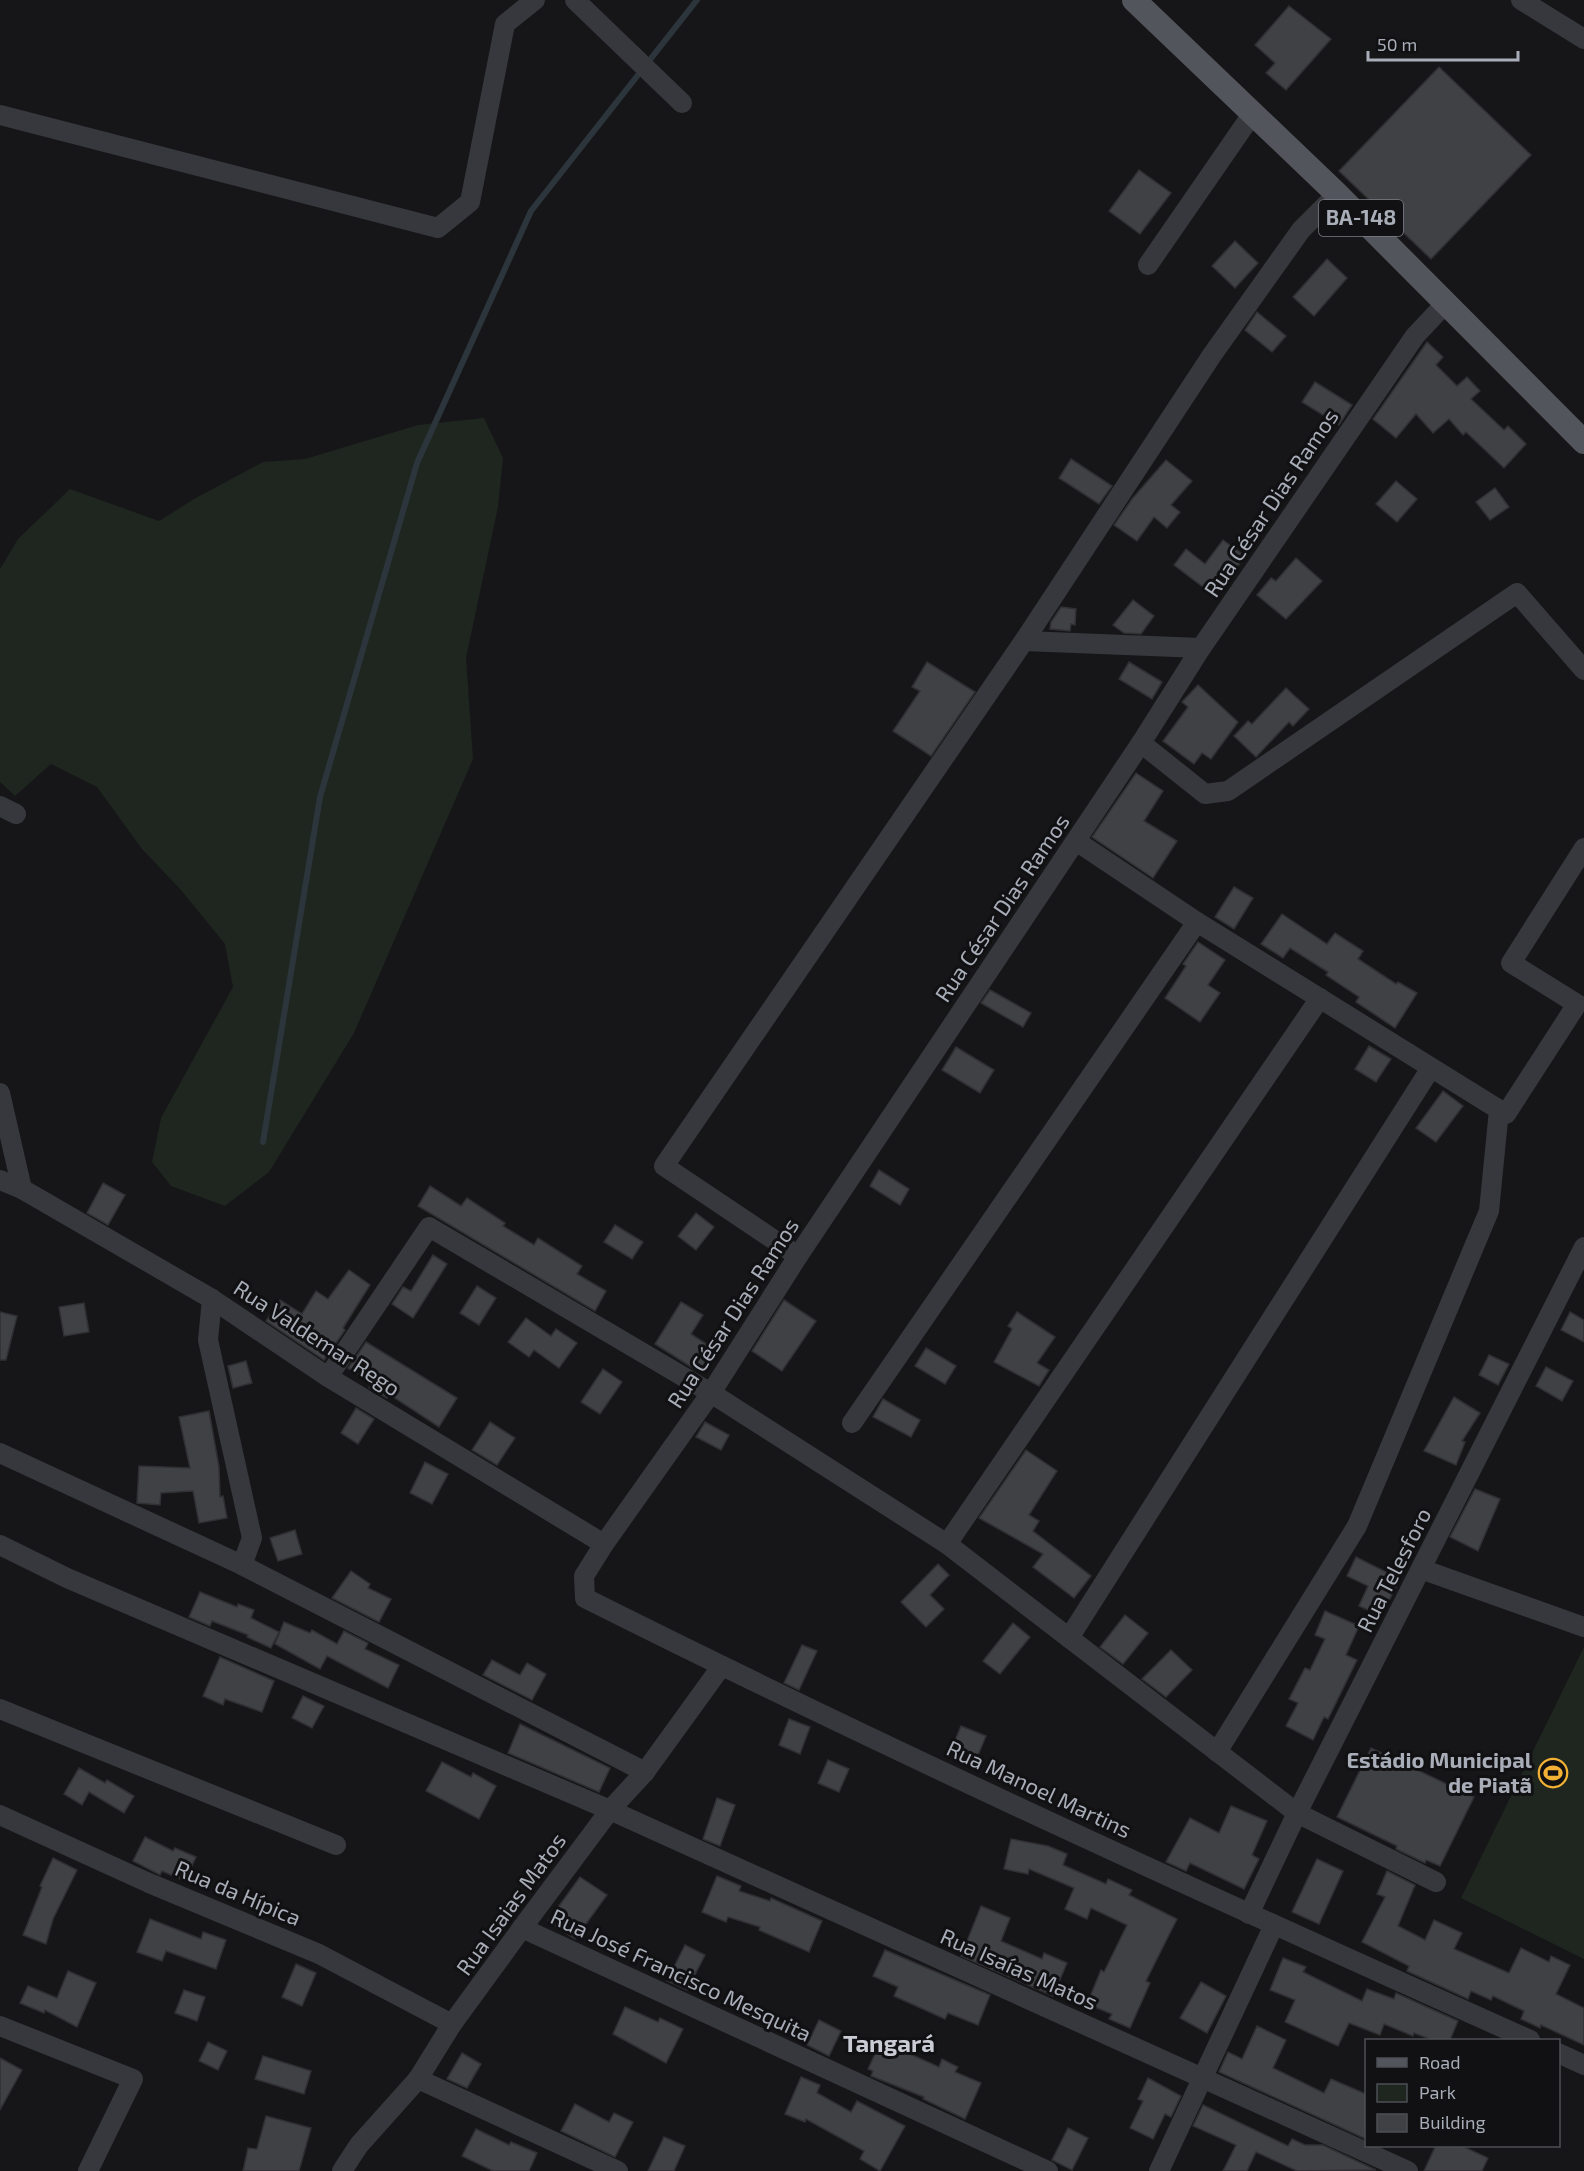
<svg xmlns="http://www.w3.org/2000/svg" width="1584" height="2171" font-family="'Exo 2',sans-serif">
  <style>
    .green { fill: #1e261f }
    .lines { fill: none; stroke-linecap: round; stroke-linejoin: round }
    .stream { stroke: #2c353c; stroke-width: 6 }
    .building { fill: #404145; stroke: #303034; stroke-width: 1.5 }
    .minor { stroke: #37383d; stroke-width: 20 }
    .major { stroke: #53555c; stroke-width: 24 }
    .labels { text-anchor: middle; stroke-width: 6; stroke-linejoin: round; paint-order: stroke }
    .shield { fill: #111113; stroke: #7b7e86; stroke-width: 1.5 }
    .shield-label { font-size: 21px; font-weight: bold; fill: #a8adb8 }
    .street-label { font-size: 22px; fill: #a8adb8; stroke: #111113 }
    .poi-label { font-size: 22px; font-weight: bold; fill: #a8adb8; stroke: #111113; text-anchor: end }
    .neighbourhood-label { font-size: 24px; font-weight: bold; fill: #c9ccd4; stroke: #111113 }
  </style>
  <rect width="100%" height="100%" fill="#161618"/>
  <g class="green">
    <path d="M484,418L503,458L498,507L466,658L473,759L354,1033L269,1172L225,1206L171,1186L152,1162L161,1118L233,987L225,944L181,890L142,849L97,787L51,764L15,796L0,782V569L18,539L70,489L159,521L194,499L263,462L305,459L418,425Z"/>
    <path d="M1584,1647V1959L1461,1898Z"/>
  </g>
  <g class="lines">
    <path class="stream" d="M263,1142L320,797L417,463L531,211L697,0"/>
  </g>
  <g class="building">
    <path d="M1289,6L1331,39L1286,90L1266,73L1275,63L1255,45Z"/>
    <path d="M1439,67L1531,155L1431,259L1339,171Z"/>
    <path d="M1139,170L1171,193L1140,234L1109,211Z"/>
    <path d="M1235,241L1258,263L1235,288L1212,266Z"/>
    <path d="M1327,259L1347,278L1314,316L1293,297Z"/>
    <path d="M1257,312L1286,336L1272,352L1245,330Z"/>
    <path d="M1427,342L1443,357L1436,365L1457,386L1467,377L1480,391L1471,399L1504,430L1508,426L1526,444L1504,468L1466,432L1463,435L1449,419L1433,433L1416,414L1396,438L1373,419Z"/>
    <path d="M1315,382L1352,405L1339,425L1302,402Z"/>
    <path d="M1071,459L1112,486L1099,504L1059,478Z"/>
    <path d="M1166,460L1192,481L1171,505L1180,512L1167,528L1154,517L1137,541L1114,525L1132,499Z"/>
    <path d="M1396,481L1417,499L1397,522L1376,504Z"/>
    <path d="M1495,488L1509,507L1490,520L1476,502Z"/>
    <path d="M1223,540L1245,556L1233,573L1229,570L1211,593L1174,565L1186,549L1205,564Z"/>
    <path d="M1296,558L1322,581L1286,619L1257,595L1271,578L1276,581Z"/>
    <path d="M1133,600L1154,616L1141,634L1124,633L1113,625Z"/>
    <path d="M1061,607L1076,609L1075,625L1071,624L1070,631L1050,629L1051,622Z"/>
    <path d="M927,662L975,692L931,756L893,731L920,691L912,687Z"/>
    <path d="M1129,662L1162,682L1152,699L1119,679Z"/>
    <path d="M1198,685L1238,722L1211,759L1202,753L1194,764L1163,741L1188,707L1182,702Z"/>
    <path d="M1286,688L1309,709L1293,726L1289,722L1256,757L1234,736L1248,721L1252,724Z"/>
    <path d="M1136,773L1163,791L1144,821L1177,841L1153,878L1092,837Z"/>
    <path d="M1234,887L1253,898L1234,929L1215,917Z"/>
    <path d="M1282,914L1327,944L1335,933L1363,951L1358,959L1396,984L1398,982L1417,993L1395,1028L1356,1002L1359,997L1326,975L1328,972L1290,948L1283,958L1261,944Z"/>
    <path d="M1198,942L1225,960L1208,985L1220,993L1200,1022L1165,998L1186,966L1183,964Z"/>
    <path d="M990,990L1031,1013L1023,1027L981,1003Z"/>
    <path d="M1369,1046L1391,1059L1376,1082L1355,1069Z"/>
    <path d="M956,1047L994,1070L980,1093L942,1070Z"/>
    <path d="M1443,1091L1463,1106L1436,1142L1416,1128Z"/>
    <path d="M879,1170L909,1189L900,1205L870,1186Z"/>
    <path d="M103,1183L125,1195L108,1225L87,1213Z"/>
    <path d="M430,1186L461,1206L467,1198L505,1223L503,1226L534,1245L538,1238L582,1266L577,1274L606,1291L595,1311L418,1206Z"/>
    <path d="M696,1213L714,1227L696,1250L678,1236Z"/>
    <path d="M615,1225L643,1242L632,1259L604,1242Z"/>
    <path d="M433,1255L447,1264L413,1318L392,1304L403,1287L411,1291Z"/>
    <path d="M349,1270L370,1285L343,1328L345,1330L324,1360L266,1321L280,1300L302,1314L316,1291L328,1299Z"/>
    <path d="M477,1286L496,1298L479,1325L460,1313Z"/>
    <path d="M784,1300L816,1321L782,1371L752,1351Z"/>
    <path d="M681,1302L703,1315L691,1334L714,1349L699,1372L655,1344Z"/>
    <path d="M84,1303L89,1332L64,1336L59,1307Z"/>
    <path d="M0,1312L17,1316L6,1360H0Z"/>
    <path d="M1017,1312L1055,1337L1037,1363L1049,1370L1039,1386L994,1362L1012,1329L1008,1326Z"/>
    <path d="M1570,1312L1584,1320V1342L1561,1330Z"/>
    <path d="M526,1318L551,1336L556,1329L577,1343L559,1368L534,1350L529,1357L508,1342Z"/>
    <path d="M366,1342L457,1398L439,1427L389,1394L387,1398L369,1388L371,1383L348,1368Z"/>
    <path d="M926,1348L956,1366L945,1384L915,1366Z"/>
    <path d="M1489,1355L1509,1364L1498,1385L1479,1375Z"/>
    <path d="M246,1361L252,1383L233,1388L228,1366Z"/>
    <path d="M1546,1367L1573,1381L1562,1401L1536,1386Z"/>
    <path d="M603,1369L622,1382L600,1414L581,1402Z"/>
    <path d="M1454,1397L1480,1413L1462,1441L1465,1442L1456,1465L1424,1451Z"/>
    <path d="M883,1399L920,1420L911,1437L873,1417Z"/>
    <path d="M356,1408L374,1419L358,1444L341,1433Z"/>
    <path d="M209,1411L219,1467L220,1497L223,1496L227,1518L199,1523L193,1491L161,1493L160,1505L137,1503L139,1466L190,1468L179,1417Z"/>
    <path d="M490,1422L515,1438L497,1465L472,1450Z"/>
    <path d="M705,1422L729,1435L721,1450L696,1437Z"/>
    <path d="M1026,1450L1057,1471L1029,1515L1039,1521L1033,1531L1091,1576L1074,1598L1033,1567L1043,1554L979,1518Z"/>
    <path d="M425,1462L448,1474L432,1504L410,1493Z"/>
    <path d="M1475,1489L1500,1499L1478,1551L1450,1537Z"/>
    <path d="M295,1530L302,1554L278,1561L270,1538Z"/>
    <path d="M1356,1557L1400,1579L1381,1616L1359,1606L1368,1586L1347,1576Z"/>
    <path d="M938,1564L949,1575L930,1595L944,1609L926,1627L901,1602Z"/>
    <path d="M351,1571L370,1584L368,1588L391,1599L379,1622L332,1598Z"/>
    <path d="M200,1592L237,1607L238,1604L254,1610L251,1618L279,1632L271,1648L247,1637L248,1635L212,1621L210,1626L189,1617Z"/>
    <path d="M1325,1611L1359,1626L1346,1655L1357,1660L1328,1719L1324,1717L1313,1740L1286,1726L1298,1703L1289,1699L1305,1668L1310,1670L1325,1639L1315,1635Z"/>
    <path d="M1125,1615L1148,1633L1123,1664L1100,1647Z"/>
    <path d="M284,1622L310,1633L312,1630L337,1644L344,1631L368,1643L365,1649L399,1665L388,1688L327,1656L320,1669L275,1644Z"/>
    <path d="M1013,1623L1030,1637L1000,1674L983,1661Z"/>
    <path d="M802,1645L817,1651L799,1690L784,1683Z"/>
    <path d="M1171,1650L1192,1670L1166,1697L1142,1679Z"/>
    <path d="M220,1657L274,1681L262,1712L225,1699L223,1705L203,1696Z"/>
    <path d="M492,1660L520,1675L527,1663L546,1674L532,1700L483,1675Z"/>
    <path d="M303,1696L324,1706L312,1728L292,1718Z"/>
    <path d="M789,1719L810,1727L800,1754L779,1745Z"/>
    <path d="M520,1724L610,1768L599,1792L508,1753Z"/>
    <path d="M961,1726L986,1736L974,1765L949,1755Z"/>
    <path d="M1371,1748L1474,1797L1440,1866L1426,1860L1425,1863L1396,1849L1397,1846L1337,1817Z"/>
    <path d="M828,1760L849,1769L839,1792L818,1783Z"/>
    <path d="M442,1762L471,1777L473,1773L496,1786L479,1819L426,1791Z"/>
    <path d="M79,1768L105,1783L107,1780L134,1796L124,1813L89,1792L82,1805L64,1794Z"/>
    <path d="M717,1798L735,1805L720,1846L703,1839Z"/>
    <path d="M1231,1806L1267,1821L1252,1855L1259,1859L1244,1889L1190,1863L1186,1871L1166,1862L1190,1818L1219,1833Z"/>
    <path d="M145,1837L173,1851L175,1848L196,1857L185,1881L162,1871L160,1875L133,1861Z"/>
    <path d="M1011,1839L1048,1846L1067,1854L1063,1865L1106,1884L1108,1879L1132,1890L1129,1895L1177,1919L1146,1981L1150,1983L1130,2028L1109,2019L1112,2014L1087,2004L1101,1970L1104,1972L1127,1925L1091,1908L1087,1919L1065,1909L1074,1888L1029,1869L1028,1874L1004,1869Z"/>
    <path d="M53,1858L77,1870L53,1919L46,1944L23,1935L42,1887L40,1886Z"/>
    <path d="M1317,1859L1343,1871L1319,1924L1292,1912Z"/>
    <path d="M1387,1871L1415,1885L1398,1926L1425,1940L1434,1920L1462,1933L1454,1949L1509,1973L1521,1948L1549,1962L1551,1956L1570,1965L1556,1994L1584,2008V2045L1541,2025L1540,2028L1521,2019L1524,2011L1493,1996L1491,2000L1471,1991L1468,1999L1407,1971L1409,1966L1362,1942L1385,1897L1377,1894Z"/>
    <path d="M717,1876L741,1886L739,1891L770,1901L771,1898L822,1921L809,1952L759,1930L760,1927L728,1917L726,1922L702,1912Z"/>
    <path d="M580,1877L607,1895L575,1939L548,1921Z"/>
    <path d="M981,1906L1010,1918L1001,1941L1042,1959L1044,1953L1067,1963L1053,1996L961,1956Z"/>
    <path d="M150,1919L201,1939L203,1932L226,1940L216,1969L166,1951L162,1961L137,1952Z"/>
    <path d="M685,1945L705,1955L687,1990L667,1981Z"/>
    <path d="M885,1950L990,1995L978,2025L948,2013L945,2019L894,1996L898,1987L873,1976Z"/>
    <path d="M1283,1958L1306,1967L1303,1972L1362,2001L1367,1989L1394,1999L1396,1993L1458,2021L1450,2040H1432L1414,2033L1413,2036L1384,2024L1380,2035L1349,2023L1338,2046L1285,2022L1295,2000L1270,1990Z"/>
    <path d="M296,1964L316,1973L302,2006L282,1997Z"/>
    <path d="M68,1971L96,1983L77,2027L45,2010L44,2013L20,2003L28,1986L57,1998Z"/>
    <path d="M1201,1982L1226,1996L1207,2033L1180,2018Z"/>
    <path d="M184,1990L205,1997L197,2021L175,2013Z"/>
    <path d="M625,2007L658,2022L660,2018L683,2029L666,2063L613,2034Z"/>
    <path d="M819,2020L841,2031L829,2056L807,2045Z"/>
    <path d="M1257,2026L1286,2040L1273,2068L1324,2093L1331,2079L1366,2094V2139L1219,2072L1228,2052L1242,2059Z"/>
    <path d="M881,2041L939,2067L942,2059L958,2067L955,2072L981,2083L965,2119L923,2099L924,2097L871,2076L873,2071L868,2069Z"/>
    <path d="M208,2042L227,2051L218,2070L199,2061Z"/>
    <path d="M462,2053L481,2064L467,2088L447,2079Z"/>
    <path d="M263,2056L311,2071L304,2094L255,2079Z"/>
    <path d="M0,2058L22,2070L0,2110Z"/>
    <path d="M801,2077L820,2085L817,2093L851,2112L857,2101L905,2126L880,2171L860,2159L864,2151L806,2119L805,2122L785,2114Z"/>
    <path d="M1148,2078L1181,2096L1171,2117L1165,2114L1153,2139L1130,2128L1143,2101L1138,2099Z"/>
    <path d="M575,2104L609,2122L614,2113L633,2122L615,2157L561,2131Z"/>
    <path d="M1203,2105L1288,2146L1292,2139L1305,2145H1323L1376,2170L1297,2171L1256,2152L1247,2171H1223L1236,2145L1193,2126Z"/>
    <path d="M266,2116L311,2128L299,2171H243L248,2148L257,2149Z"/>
    <path d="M1068,2128L1088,2138L1072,2170L1052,2160Z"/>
    <path d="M476,2129L509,2145L511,2142L537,2153L529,2171H493L462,2156Z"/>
    <path d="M664,2137L685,2146L674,2171H648Z"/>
    <path d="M1436,2145H1460L1488,2158L1482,2171H1424Z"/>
  </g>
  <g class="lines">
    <g class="minor">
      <path d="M575,0L682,103"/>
      <path d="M1521,0L1584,39"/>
      <path d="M0,115L438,228L470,202L505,24L535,0"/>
      <path d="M1148,265L1253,113"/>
      <path d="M1446,303L1415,336L1201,648L1141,743L798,1256L711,1393L604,1544L584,1576L585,1598C896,1754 1213,1898 1530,2040"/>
      <path d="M1024,641L1201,648"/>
      <path d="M1141,743L1205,794L1228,791L1517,593L1584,670"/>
      <path d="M0,806L16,814"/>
      <path d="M1076,841L1197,922L1506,1114L1577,1004L1511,963L1584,848"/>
      <path d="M0,1093L22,1189"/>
      <path d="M0,1180L22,1189L212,1299L328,1377L604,1544"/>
      <path d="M798,1256L664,1166L1024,641L1212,355L1301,230L1337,194"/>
      <path d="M212,1299L208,1340L252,1538L242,1565"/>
      <path d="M328,1377L429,1227L711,1393L947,1544L1297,1813L1436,1882"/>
      <path d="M852,1423L1197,922"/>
      <path d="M0,1453L242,1565L645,1772"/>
      <path d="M947,1544L1320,998"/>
      <path d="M0,1545L67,1578L610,1810L1408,2171"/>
      <path d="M1421,1569L1584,1627"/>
      <path d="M1069,1638L1429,1071"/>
      <path d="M0,1709L336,1845"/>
      <path d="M1217,1752L1357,1526L1489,1211L1499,1110"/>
      <path d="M0,1815L149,1883L319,1954L452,2024"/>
      <path d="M1249,1914L1297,1813L1584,1247"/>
      <path d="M522,1928L1048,2171"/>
      <path d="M0,2026L133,2079L88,2171"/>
      <path d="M1558,2053L1584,2065"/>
      <path d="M418,2079L618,2171"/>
      <path d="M342,2171L359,2145L418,2079L452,2024L522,1928L610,1810L645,1772L721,1667"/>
      <path d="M1159,2171L1274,1925"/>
    </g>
    <path class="major" d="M1134,0L1337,194L1584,442"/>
  </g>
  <defs>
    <g id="stadium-ring" transform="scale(1.5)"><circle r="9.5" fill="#111113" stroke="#f2b134" stroke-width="1.5"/><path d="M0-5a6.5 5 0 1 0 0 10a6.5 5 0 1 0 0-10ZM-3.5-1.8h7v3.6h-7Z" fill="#f2b134"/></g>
  </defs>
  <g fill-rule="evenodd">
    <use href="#stadium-ring" x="1553" y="1773"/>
  </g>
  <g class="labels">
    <rect class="shield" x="1319" y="200" width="84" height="36" rx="4.5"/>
    <g class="shield-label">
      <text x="1361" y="225">BA-148</text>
    </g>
    <g class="street-label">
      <text transform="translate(1271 503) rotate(-56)" y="8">Rua César Dias Ramos</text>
      <text transform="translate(1002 908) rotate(-56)" y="8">Rua César Dias Ramos</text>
      <text transform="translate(733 1313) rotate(-57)" y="8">Rua César Dias Ramos</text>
      <text transform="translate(317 1338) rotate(33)" y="8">Rua Valdemar Rego</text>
      <text transform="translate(1394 1570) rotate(-63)" y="8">Rua Telesforo</text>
      <text transform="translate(1039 1789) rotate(25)" y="8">Rua Manoel Martins</text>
      <text transform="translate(238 1893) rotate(23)" y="8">Rua da Hípica</text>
      <text transform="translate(511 1904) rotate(-54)" y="8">Rua Isaias Matos</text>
      <text transform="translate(1019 1969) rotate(24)" y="8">Rua Isaías Matos</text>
      <text transform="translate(681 1975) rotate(25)" y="8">Rua José Francisco Mesquita</text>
    </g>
    <g class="poi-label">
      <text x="1532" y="1768">Estádio Municipal<tspan x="1532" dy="25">de Piatã</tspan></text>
    </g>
    <g class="neighbourhood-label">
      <text x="889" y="2052">Tangará</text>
    </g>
  </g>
  <rect x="1365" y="2039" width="195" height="108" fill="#111113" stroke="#4d4f55" stroke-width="1.5"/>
  <rect x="1377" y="2058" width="30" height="9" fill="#53555c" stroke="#4d4f55" stroke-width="1.5"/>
  <text x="1419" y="2069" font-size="18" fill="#a8adb8">Road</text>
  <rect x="1377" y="2084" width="30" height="18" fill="#1e261f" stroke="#4d4f55" stroke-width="1.5"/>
  <text x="1419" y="2099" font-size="18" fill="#a8adb8">Park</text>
  <rect x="1377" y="2114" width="30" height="18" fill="#404145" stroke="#4d4f55" stroke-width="1.5"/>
  <text x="1419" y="2129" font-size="18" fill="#a8adb8">Building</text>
  <path d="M1368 51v9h150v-9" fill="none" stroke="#a8adb8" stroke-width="3"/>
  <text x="1377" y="51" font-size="18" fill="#a8adb8" stroke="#111113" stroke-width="4.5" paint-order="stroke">50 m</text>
</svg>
